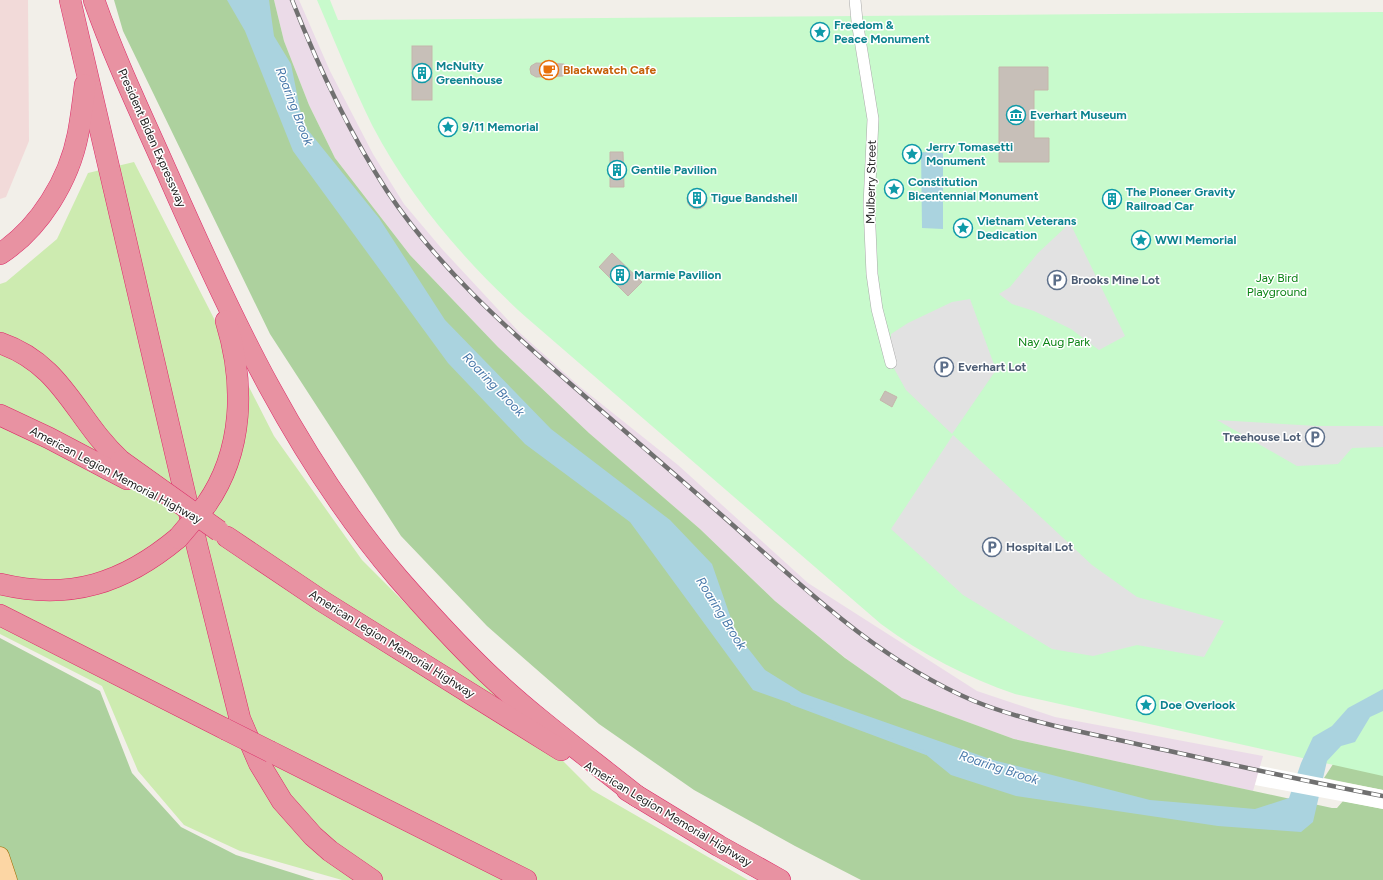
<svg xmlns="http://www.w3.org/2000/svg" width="1383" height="880" font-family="Figtree,sans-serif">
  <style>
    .commercial { fill: #f2dad9 }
    .industrial { fill: #ebdbe8 }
    .grass { fill: #cdebb0 }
    .forest { fill: #add19e }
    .park { fill: #c8facc }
    .parking { fill: #e2e2e2 }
    .water { fill: #aad3df }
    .pier { fill: #fff }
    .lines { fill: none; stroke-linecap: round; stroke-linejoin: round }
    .stream { stroke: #aad3df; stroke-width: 4 }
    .building { fill: #c7bfb8; stroke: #c4b6ab }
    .minor-casing { stroke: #a9a9a9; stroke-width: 12 }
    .primary-casing { stroke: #a06b00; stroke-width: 19 }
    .motorway-casing { stroke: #dc2a67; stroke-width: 22 }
    .minor { stroke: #fff; stroke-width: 11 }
    .primary { stroke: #fcd6a4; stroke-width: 18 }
    .motorway { stroke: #e892a2; stroke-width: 21 }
    .rail-casing { stroke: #707070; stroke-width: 4.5 }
    .rail { stroke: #fff; stroke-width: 3; stroke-dasharray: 9; stroke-linecap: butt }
    .motorway-bridge-casing { stroke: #dc2a67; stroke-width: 22; stroke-linecap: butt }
    .motorway-bridge { stroke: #e892a2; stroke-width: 21 }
    .labels { text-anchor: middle; stroke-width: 3; stroke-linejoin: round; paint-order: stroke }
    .culture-label { font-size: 12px; font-weight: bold; fill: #0d838f; stroke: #fff; text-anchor: start }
    .food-label { font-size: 12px; font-weight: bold; fill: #c56008; stroke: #fff; text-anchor: start }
    .street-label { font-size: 12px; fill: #222; stroke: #fff }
    .park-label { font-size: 12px; fill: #0c8416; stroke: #fff }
    .service-label { font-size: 12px; font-weight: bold; fill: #4e5e75; stroke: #fff; text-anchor: start }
    .water-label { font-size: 13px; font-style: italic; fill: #4a7aab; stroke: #fff }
  </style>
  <rect width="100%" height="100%" fill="#f2efe9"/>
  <path class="commercial" d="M0,0H28L29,141L6,197L0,199Z"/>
  <path class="industrial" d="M274,0H299L330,71L373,154L404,204L442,249L520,333L579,386L678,465L808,583L977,691L1055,717L1263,756L1253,791L1014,739L902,698L848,660L775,601L700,529L589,433L498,347L410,255L335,158L309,105L284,41Z"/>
  <path class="grass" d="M134,162L274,436L362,560L592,790L748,880H342L240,851L184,825L138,771L102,686L0,634V284L6,282L57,239L88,173Z"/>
  <g class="forest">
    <path d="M114,0H274L284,41L309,105L335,158L410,255L498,347L589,433L700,529L775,601L845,658L902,698L1014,739L1332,808H1337L1343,801L1383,809V880H861L795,846L694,790L599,724L487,626L401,536L270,334L123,31Z"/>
    <path d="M0,638L100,691L132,773L181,827L236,855L315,880H0Z"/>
    <path d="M1383,717V790L1324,778L1337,758Z"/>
  </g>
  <path class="park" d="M317,0H330L338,20L1383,12V776L1015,694C966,677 923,655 881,624L527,318C466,263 410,198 372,125C352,84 335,42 317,0Z"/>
  <g class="parking">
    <path d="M1070,223L1125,336L1099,350L1071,329L1034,311L1012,304L999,294L1010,287L1038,253Z"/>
    <path d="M970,299L996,370L952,434L906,390L891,363V334L908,323L952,302Z"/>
    <path d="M1217,420L1317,426H1383V447L1352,448L1338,464L1297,466Z"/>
    <path d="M953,435L1092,565L1137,597L1224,621L1204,657L1137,645L1093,656L1052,649L963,595L891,529Z"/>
  </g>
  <g class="water">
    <path d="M227,0H269L274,36L291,64L303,124L379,218L445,320L551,429L670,520L712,564L736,633L765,670L802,693L993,760L1150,800L1255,809L1289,798L1301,763L1313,737L1332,726L1348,708L1383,689V711L1370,717L1355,742L1341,746L1327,761L1313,822L1301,832L1218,826L1016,796L951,775L919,749L753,690L630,522L525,444L448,363L293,151L245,31Z"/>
    <path d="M921,152L943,153V229L922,228Z"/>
  </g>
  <path class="pier" d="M1260,766L1383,790V809L1255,785Z"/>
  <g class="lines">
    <path class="stream" d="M792,703L926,753"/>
  </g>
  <g class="building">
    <rect x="412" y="46" width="20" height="54"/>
    <path d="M536,63L564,64L567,68V72L563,76L536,77L531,74L530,69L531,66Z"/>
    <path d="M999,67H1048V90H1034V138H1049V162H999Z"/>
    <path d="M610,152H623L624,187H610Z"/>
    <circle cx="697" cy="199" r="10"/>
    <path d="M612,253L642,282L628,296L599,267Z"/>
    <path d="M885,391L897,397L892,407L880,400Z"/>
  </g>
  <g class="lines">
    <g class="minor-casing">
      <path id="minor" d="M855,0L857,21L873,119L869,205L872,274L877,309L891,363"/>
    </g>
    <g class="primary-casing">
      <path id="primary" d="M0,856L8,880"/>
    </g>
    <g class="motorway-casing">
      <g id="motorway">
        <path d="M70,0L197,546L240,719L259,763L282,801L313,836L330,851L372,880"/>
        <path d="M94,0C115,60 143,118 169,177C231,318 297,460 398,578C426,610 455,642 486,672C533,717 587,756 638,797"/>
        <path d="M0,254C40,228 69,180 78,134C81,118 83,102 85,85"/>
        <path d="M0,343C64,365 75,419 121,461"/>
        <path d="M0,415L49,438L127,479"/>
        <path d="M206,505C244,451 245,383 226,321"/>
        <path d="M227,537L322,601L561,750"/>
        <path d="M0,584C70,601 124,583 178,538"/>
        <path d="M0,615L225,729"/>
        <path d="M271,752L526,880"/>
        <path d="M627,790L719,846L780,880"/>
      </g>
    </g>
    <use href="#minor" class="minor"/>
    <use href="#primary" class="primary"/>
    <use href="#motorway" class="motorway"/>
    <g class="rail-casing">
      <path id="rail" d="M292,0C318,66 348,131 387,191C437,266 505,327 573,386C621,428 669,470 718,512C798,582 875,659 974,701C1029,723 1089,733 1146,746C1225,763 1304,781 1383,796"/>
    </g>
    <use href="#rail" class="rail"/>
    <g class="motorway-bridge-casing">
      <g id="motorway-bridge">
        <path d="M121,461L219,531"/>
        <path d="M178,538L206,505"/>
        <path d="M225,729L271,752"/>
      </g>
    </g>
    <use href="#motorway-bridge" class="motorway-bridge"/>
  </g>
  <defs>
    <g id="sight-ring" transform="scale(1)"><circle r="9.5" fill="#fff" stroke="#0f9aa8" stroke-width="1.5"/><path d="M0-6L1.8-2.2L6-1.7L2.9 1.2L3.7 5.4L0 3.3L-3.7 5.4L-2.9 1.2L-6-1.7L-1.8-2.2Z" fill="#0f9aa8"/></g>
    <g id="cafe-ring" transform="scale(1)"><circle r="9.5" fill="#fff" stroke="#e8710a" stroke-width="1.5"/><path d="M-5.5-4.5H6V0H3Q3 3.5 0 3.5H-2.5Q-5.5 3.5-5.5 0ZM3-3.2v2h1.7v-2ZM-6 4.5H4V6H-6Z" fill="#e8710a"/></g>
    <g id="building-ring" transform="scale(1)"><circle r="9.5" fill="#fff" stroke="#0f9aa8" stroke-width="1.5"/><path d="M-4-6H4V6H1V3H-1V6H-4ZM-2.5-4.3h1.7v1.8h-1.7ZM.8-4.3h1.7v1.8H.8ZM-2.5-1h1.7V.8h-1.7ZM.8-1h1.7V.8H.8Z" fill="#0f9aa8"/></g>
    <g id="museum-ring" transform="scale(1)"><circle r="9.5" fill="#fff" stroke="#0f9aa8" stroke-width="1.5"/><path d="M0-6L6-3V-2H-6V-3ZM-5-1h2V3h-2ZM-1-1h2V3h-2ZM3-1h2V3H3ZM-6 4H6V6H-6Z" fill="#0f9aa8"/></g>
    <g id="parking-ring" transform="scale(1)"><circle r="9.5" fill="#fff" stroke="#5c6f8a" stroke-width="1.5"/><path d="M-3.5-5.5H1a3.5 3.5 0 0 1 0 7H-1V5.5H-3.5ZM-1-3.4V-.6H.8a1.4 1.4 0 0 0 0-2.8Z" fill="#5c6f8a"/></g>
  </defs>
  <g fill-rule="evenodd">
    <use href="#sight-ring" x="820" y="32"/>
    <use href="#cafe-ring" x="549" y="70"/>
    <use href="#building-ring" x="422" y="73"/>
    <use href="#museum-ring" x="1016" y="115"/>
    <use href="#sight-ring" x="448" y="127"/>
    <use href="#sight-ring" x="912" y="154"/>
    <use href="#building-ring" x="617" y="170"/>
    <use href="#sight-ring" x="894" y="189"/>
    <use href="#building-ring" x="697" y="198"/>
    <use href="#building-ring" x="1112" y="199"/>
    <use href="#sight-ring" x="963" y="228"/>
    <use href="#sight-ring" x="1141" y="240"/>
    <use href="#building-ring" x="620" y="275"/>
    <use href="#parking-ring" x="1057" y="280"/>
    <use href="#parking-ring" x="944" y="367"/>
    <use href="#parking-ring" x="1315" y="437"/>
    <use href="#parking-ring" x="992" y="547"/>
    <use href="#sight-ring" x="1146" y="705"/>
  </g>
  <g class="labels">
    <g class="culture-label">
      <text x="834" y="29">Freedom &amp;<tspan x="834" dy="14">Peace Monument</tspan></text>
      <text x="436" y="70">McNulty<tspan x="436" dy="14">Greenhouse</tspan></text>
      <text x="1030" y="119">Everhart Museum</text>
      <text x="462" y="131">9/11 Memorial</text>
      <text x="926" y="151">Jerry Tomasetti<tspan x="926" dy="14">Monument</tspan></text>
      <text x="631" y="174">Gentile Pavilion</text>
      <text x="908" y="186">Constitution<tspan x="908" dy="14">Bicentennial Monument</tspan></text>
      <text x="1126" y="196">The Pioneer Gravity<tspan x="1126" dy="14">Railroad Car</tspan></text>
      <text x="711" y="202">Tigue Bandshell</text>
      <text x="977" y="225">Vietnam Veterans<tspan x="977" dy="14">Dedication</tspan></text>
      <text x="1155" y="244">WWI Memorial</text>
      <text x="634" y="279">Marmie Pavilion</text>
      <text x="1160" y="709">Doe Overlook</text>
    </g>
    <g class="food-label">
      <text x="563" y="74">Blackwatch Cafe</text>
    </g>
    <g class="street-label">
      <text transform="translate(152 138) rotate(66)" y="4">President Biden Expressway</text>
      <text transform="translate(871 182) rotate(-89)" y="4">Mulberry Street</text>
      <text transform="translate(116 475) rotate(28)" y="4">American Legion Memorial Highway</text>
      <text transform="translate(392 644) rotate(32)" y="4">American Legion Memorial Highway</text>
      <text transform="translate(668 814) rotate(31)" y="4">American Legion Memorial Highway</text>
    </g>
    <g class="park-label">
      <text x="1277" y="282">Jay Bird<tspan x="1277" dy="14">Playground</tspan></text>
      <text x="1054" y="346">Nay Aug Park</text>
    </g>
    <g class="service-label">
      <text x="1071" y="284">Brooks Mine Lot</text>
      <text x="958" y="371">Everhart Lot</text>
      <text x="1301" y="441" text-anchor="end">Treehouse Lot</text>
      <text x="1006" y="551">Hospital Lot</text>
    </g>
    <g class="water-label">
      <text transform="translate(295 106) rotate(69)" y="5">Roaring Brook</text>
      <text transform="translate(494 384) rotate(46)" y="5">Roaring Brook</text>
      <text transform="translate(722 613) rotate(58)" y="5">Roaring Brook</text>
      <text transform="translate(999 767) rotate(18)" y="5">Roaring Brook</text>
    </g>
  </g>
</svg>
